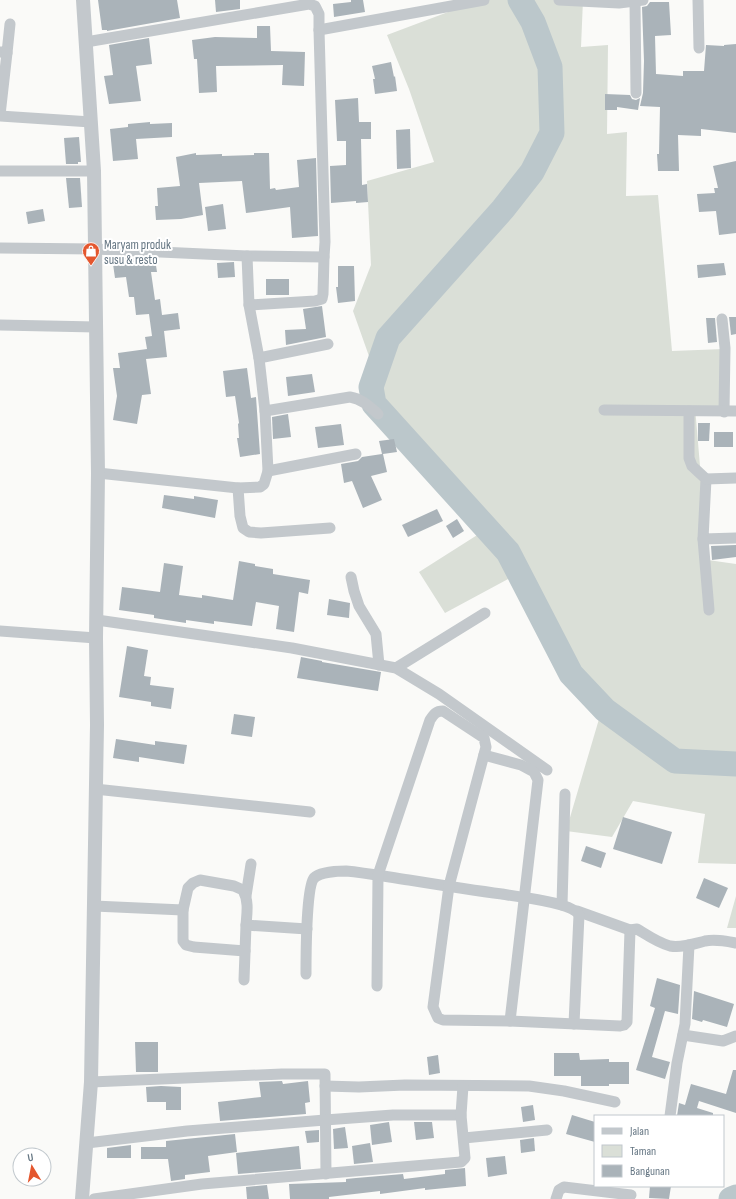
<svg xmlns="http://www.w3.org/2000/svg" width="736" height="1199" font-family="'Sofia Sans Condensed',sans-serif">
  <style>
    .green { fill: #dadfd7 }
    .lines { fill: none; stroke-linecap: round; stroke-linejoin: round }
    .river { stroke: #bbc7cb; stroke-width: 25 }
    .building { fill: #aab3b9 }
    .minor { stroke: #c3c8cc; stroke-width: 11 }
    .tertiary { stroke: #c3c8cc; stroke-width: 14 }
    .labels { text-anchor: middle; stroke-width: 4; stroke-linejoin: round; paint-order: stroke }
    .poi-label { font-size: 13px; fill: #657683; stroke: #fff; text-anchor: start }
  </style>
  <rect width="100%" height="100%" fill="#fafaf8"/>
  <g class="green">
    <path d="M453,0H583L581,47L608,45L607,134L627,132L626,196L658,195L672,351L724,349L725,406L695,407L708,560L736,564V864L698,863L705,814L633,801L612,837L566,831L599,719L539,619L525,570L445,613L419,572L493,525L440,472L398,438L353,311L371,265L367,181L434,162L409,89L387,35L456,9Z"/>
    <path d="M736,896V928H727Z"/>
  </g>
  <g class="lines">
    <g class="river">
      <path d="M520,0L533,22L550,67L552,133L532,172L503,209L388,338L371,387L374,404L508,552L571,674L605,710L675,761L736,764"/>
      <path d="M731,1199L736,1197"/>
    </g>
  </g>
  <g class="building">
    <path d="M98,0H177L180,18L107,31V30H102Z"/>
    <path d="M215,0H240V9L216,12Z"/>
    <path d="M351,0H363L365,12L334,17L333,4L351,2Z"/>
    <path d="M650,2H669L671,35L655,36L656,74L683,76V71H704L706,45L724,46V45L736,44V133L701,129V136L678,135L679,171H658L657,154H659L660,107L640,106L643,93L644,61L642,7L647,6Z"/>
    <path d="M257,26H270L271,51L305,52L304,86L282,85L283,65L216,66L217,92L199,93L197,59H194L192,40L215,37L257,38Z"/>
    <path d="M149,38L152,64L136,66L141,101L109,104L104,76L113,75L109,45Z"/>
    <path d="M391,62L394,77L395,76L397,91L375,94L373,79H375L372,66Z"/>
    <path d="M605,94L630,95L632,99L636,100L640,98L638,110L617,107V110H605Z"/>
    <path d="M358,98L359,122H371V139H361L362,185L367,184L368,202L356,203V201L331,203L330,166L346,165V141H337L335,100Z"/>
    <path d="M150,122V124L172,123V137L136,139L138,159L113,161L110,129L128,127V124Z"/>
    <path d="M410,129L411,168L397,169L396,130Z"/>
    <path d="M79,137L81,162H78V164H66L64,138Z"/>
    <path d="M196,153V155L222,154V156L254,155V153H269L270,189L275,188L276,190L299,187L297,160L316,158L318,236L292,238L290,207L246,213L242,181L199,183L203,215L181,219L156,220L155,206H158L157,188L180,186L176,157Z"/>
    <path d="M736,161V233L719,235L716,211L699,212L697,194L715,193L714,188H718L713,166Z"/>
    <path d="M66,178H80L82,207L69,208Z"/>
    <path d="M223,204L226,229L208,231L205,207Z"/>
    <path d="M43,209L45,221L28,224L26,212Z"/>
    <path d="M112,257L155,259L157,272H151L155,300L160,299L162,315L178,313L180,329L164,331L167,357L146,359L151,394L142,395L137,424L113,420L117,396L113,368H120L118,353L147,349L145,337L152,336L149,314L136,315L134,297H129L126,277L115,278Z"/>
    <path d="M234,262L235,277L218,278L217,263Z"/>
    <path d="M724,263L726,275L698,278L697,265Z"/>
    <path d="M338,266H354L355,301L338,303L336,287H338Z"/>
    <rect x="266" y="279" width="23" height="16"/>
    <path d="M322,306L326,337L286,345L285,330L306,329L303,309Z"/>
    <path d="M729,317H736V334L731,335Z"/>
    <path d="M706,318H715L717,342L708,343Z"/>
    <path d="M247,368L251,398L256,397L260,454L240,457L237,438H239L238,424L239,423L235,396L226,397L223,371Z"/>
    <path d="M312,374L315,392L288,396L286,377Z"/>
    <path d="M288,414L291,437L273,439L272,417Z"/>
    <path d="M698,423H710L709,441H698Z"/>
    <path d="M341,424L344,445L318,448L315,427Z"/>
    <rect x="714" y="432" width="19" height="15"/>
    <path d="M394,439L397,452L383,454L387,472L371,476L382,500L363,508L352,481L344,483L341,464L358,461L362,457L382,454L379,441Z"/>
    <path d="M164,495L194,499V496L218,500L215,518L162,508Z"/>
    <path d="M437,509L443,521L408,537L402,525Z"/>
    <path d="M457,519L464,531L453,538L446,526Z"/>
    <path d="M736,545V557L712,560L711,546Z"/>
    <path d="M239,561L255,564V566L273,569V574L310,580L308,594L299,592L294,632L276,629L279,606L256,602L252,626L214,621V624L186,620V623L154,618V615L119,610L122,587L160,592L164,563L183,566L179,595L202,598V595L233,600Z"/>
    <path d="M329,599L350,603L349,618L327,615Z"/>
    <path d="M127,646L148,650L144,676L151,677L150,685L174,688L171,709L151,706V702L119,697Z"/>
    <path d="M301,657L322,661V662L381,672L378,691L297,678Z"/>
    <path d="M234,714L255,717L252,737L231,734Z"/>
    <path d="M116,739L155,745V741L187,745L184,764L139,757V762L113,758Z"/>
    <path d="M623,817L672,832L662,864L613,849Z"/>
    <path d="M586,846L606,853L601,868L581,861Z"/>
    <path d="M704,878L728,888L719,908L696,898Z"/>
    <path d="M657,978L680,985L678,1014L665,1011L652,1057L670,1062L665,1079L636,1070L655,1008L650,1006Z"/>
    <path d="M694,991L734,1004L727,1027L703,1020L702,1022L692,1019Z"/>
    <path d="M135,1042H158V1072H136Z"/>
    <path d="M554,1053H579L580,1060L609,1059V1062H629V1084H609V1086H581V1076H554Z"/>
    <path d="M438,1055L440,1073L429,1075L427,1057Z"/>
    <path d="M733,1070H736V1113L699,1101L697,1108L713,1113V1116H677L679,1103L685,1105L691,1084L726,1094Z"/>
    <path d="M282,1081L283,1084L308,1081L310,1102L305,1103L306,1114L220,1121L218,1102L261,1097L259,1082Z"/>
    <path d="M161,1086L181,1087V1110H166V1102H147L146,1087Z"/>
    <path d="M533,1105L535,1120L523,1122L521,1107Z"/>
    <path d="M572,1115L595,1122V1142L566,1134Z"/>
    <path d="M389,1122L392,1142L372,1145L370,1125Z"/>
    <path d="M414,1122H432L434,1138L416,1140Z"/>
    <path d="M345,1127L348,1148L334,1149L333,1129Z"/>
    <path d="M319,1130V1142L307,1143L305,1131Z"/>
    <path d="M235,1134L237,1152L208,1156L210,1172L185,1175V1179L171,1181L168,1159H141V1147H166V1141Z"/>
    <path d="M534,1138L535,1151L521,1153L520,1140Z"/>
    <path d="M370,1143L373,1162L354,1164L352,1146Z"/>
    <path d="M131,1145V1158H107V1148Z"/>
    <path d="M299,1146L301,1169L238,1174L236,1153Z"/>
    <path d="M505,1156L507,1174L488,1177L486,1158Z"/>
    <path d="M465,1168L466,1186L425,1190V1188L380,1194V1191L329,1197V1199H290L289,1184L346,1182V1179L356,1178L403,1174L404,1179L445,1174V1170Z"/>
    <path d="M267,1185L269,1199H247L246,1187Z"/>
    <path d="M650,1186H671L669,1199L649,1198Z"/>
  </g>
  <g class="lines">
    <g class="minor">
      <path d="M559,0L619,3L643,0"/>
      <path d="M698,0L699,48"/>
      <path d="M635,1L636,93"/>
      <path d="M319,30L484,0"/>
      <path d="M1,52L7,53L10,24"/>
      <path d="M0,115L7,53"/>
      <path d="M0,116L91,122"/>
      <path d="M0,171H94"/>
      <path d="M0,248L95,249L247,256L324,257L325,242L319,30V14L315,6L309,4L86,42"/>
      <path d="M249,305L315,301L322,299L323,294L324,257"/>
      <path d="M722,319L725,348L724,412"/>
      <path d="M0,325L96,327"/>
      <path d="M259,358L328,344"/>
      <path d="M604,410L736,411"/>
      <path d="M265,411L350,397C362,399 369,406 378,414"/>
      <path d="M689,411V458L692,466L706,479L703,539L736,538"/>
      <path d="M268,471L356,454"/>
      <path d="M98,473L238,488L260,487L264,484L268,471L265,411L259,358L249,305L247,256"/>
      <path d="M706,479L736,478"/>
      <path d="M238,488L240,516L243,528L249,532L261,533L330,528"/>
      <path d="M703,539L709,610"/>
      <path d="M351,577L354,591L359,606L376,634L379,665"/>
      <path d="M97,620L292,648L396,668L439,694L547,770"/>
      <path d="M0,631L96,638"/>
      <path d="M396,668L485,613"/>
      <path d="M484,755L521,765L534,772L538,780L510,1021"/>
      <path d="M95,789L310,812"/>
      <path d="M246,896L251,864"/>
      <path d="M562,905L565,794"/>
      <path d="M94,906L183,910L188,888L193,883L200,880L234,886L243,890C249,901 247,913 246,925L307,929"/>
      <path d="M183,910V941L186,945L194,947L245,951"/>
      <path d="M577,911L630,930"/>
      <path d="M306,974C306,959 306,887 314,878C320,872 338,871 346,871C367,873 388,877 409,880C440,885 471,890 502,894C517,897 572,902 579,915L574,1024"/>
      <path d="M244,980L246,925"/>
      <path d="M377,986L378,875L430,720C434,714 436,711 443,711L484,738L486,747L449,886L433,1007L438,1018L443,1020L510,1021L620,1026L624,1025L627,1022L630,930L637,929C647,935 658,943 670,946C682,948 693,944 705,941C715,939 725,941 736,943"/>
      <path d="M683,1035L723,1041L736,1036"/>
      <path d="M91,1082L282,1074H325L326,1174"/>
      <path d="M325,1086L359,1087L405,1085L529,1086L564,1091L615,1102"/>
      <path d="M670,1116L677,1063L685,1024L689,945"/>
      <path d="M464,1138L547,1130"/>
      <path d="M87,1143L187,1131L325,1120L393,1115H461"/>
      <path d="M94,1199L202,1184L461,1162L465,1158L461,1115L463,1086"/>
      <path d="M556,1199L559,1190L564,1187L631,1195"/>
    </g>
    <path class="tertiary" d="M82,1199L91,1082L97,725L96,638L98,473L94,171L83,0"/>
  </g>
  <defs>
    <g id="shop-pin" transform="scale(0.9)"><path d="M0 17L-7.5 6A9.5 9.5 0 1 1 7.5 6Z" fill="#e4572e" stroke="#fff"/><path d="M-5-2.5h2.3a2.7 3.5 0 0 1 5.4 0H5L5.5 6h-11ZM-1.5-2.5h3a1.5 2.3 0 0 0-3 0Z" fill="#fff"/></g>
  </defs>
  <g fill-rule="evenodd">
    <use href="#shop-pin" x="91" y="251"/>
  </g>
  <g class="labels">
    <g class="poi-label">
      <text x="104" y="249">Maryam produk<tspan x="104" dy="15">susu &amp; resto</tspan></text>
    </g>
  </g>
  <rect x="594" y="1115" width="130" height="72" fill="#ffffff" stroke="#c1c8cd"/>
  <rect x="602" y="1128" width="20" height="6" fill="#c3c8cc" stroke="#c1c8cd"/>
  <text x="630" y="1135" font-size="12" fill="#657683">Jalan</text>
  <rect x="602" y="1145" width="20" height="12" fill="#dadfd7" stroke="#c1c8cd"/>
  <text x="630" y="1155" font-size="12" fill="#657683">Taman</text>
  <rect x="602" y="1165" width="20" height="12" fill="#aab3b9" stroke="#c1c8cd"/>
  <text x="630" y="1175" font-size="12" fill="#657683">Bangunan</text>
  <g transform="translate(32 1167) rotate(350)"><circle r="19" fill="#ffffff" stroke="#c1c8cd"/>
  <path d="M0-3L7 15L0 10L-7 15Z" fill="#e4572e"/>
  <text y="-6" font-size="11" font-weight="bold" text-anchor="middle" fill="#657683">U</text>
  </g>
</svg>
